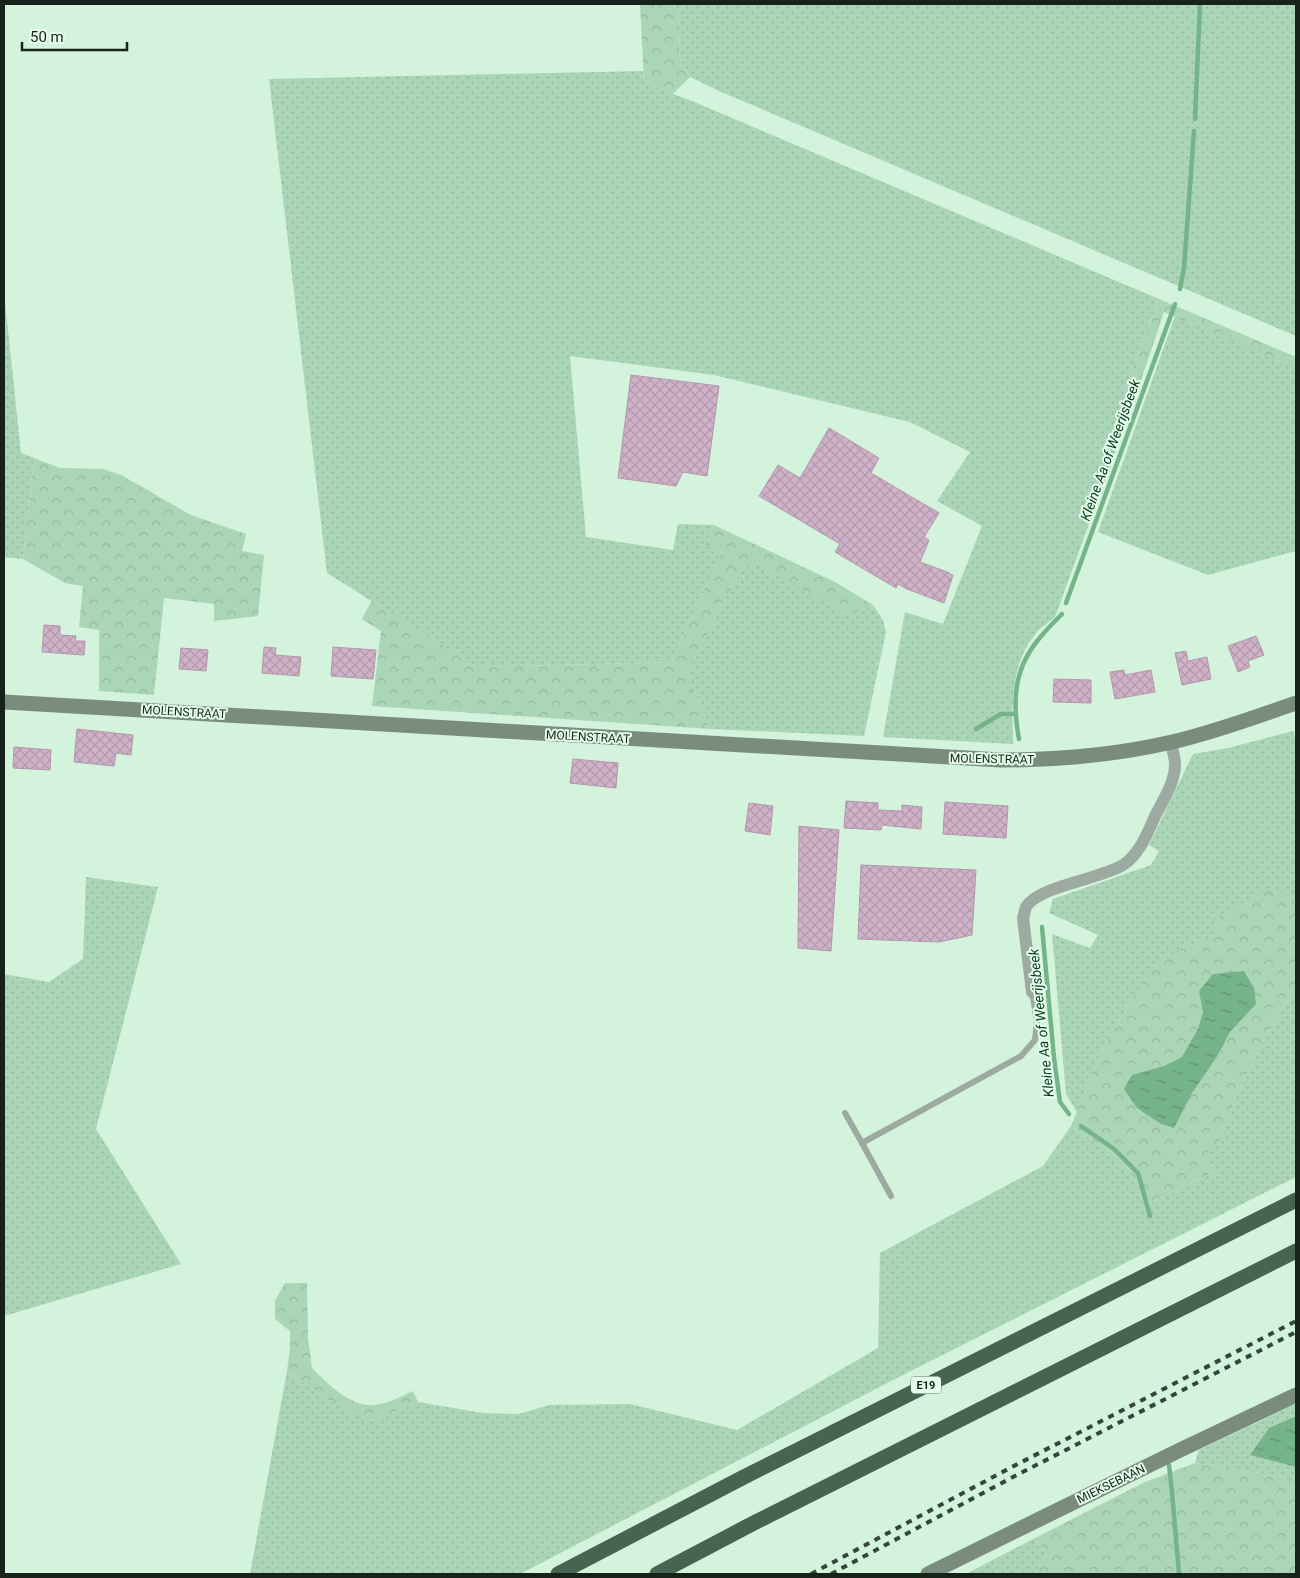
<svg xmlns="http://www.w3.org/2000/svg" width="1300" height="1578" font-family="Roboto,sans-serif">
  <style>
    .grass { fill: url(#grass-dots) }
    .forest { fill: url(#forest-crowns) }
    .water { fill: url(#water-ripples) }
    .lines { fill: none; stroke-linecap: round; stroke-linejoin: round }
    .stream { stroke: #75b389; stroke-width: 4.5 }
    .building { fill: url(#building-cross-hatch); stroke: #b397ac }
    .lane { stroke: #9daaa1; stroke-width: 6 }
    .street { stroke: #9daaa1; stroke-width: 12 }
    .secondary { stroke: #798c7e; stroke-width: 15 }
    .highway { stroke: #486350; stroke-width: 15 }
    .rail { stroke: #36453a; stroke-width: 4; stroke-dasharray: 6 6; stroke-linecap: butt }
    .labels { text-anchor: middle; stroke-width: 4; stroke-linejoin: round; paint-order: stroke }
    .shield { fill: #e5feec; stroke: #546459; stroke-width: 1 }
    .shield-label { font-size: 11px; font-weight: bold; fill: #16221a }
    .street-label { font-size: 12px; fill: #16221a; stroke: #e5feec }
    .water-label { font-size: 14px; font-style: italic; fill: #093b20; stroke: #e5feec }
  </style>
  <defs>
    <pattern id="grass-dots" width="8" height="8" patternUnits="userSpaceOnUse" patternTransform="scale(1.25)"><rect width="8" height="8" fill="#abd5b7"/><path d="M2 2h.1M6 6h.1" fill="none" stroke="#92b79d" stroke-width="1.8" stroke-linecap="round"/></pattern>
    <pattern id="forest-crowns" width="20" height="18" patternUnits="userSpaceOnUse" patternTransform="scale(1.25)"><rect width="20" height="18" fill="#abd5b7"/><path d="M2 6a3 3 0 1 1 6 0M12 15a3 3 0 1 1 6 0" fill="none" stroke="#92b79d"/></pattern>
    <pattern id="water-ripples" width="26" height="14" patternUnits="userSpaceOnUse" patternTransform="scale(1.25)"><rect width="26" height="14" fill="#75b389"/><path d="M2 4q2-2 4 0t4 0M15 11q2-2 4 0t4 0" fill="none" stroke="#5f916f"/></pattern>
    <pattern id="building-cross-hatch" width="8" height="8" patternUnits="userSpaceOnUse" patternTransform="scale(1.25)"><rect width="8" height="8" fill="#d0b2c8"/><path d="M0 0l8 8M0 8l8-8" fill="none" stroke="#b299ab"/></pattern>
  </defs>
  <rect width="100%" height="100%" fill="#d3f3dc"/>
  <g class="grass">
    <path d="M678,4H1296V336L719,91L690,77L680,61Z"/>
    <path d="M643,71L644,81L673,94L692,101L1159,299L1124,391L1136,395L1055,617C1050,622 1042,626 1037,632C1010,664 1012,704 1013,744L883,737L905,612L943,624L982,526L937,501L970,452L910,422L714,375L570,356L586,537L673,550L678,524L714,525L705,546L722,551L671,662L477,667L327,573L269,79Z"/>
    <path d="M4,292L21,453L34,458L23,559L4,557Z"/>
    <path d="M1175,316L1294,368L1296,365V551L1208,575L1098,532Z"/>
    <path d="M754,562L848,616L873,605L883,620L886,632L864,736L710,729L687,672L740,572Z"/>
    <path d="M1293,731L1296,741V906L1293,909L1179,949L1130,1002L1103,1048L1077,1112L1066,1094L1052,934L1090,948L1098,935L1049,913L1053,899L1151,865L1159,851L1149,845L1193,754L1228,748Z"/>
    <path d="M86,877L158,887L96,1129L181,1264L4,1316V974L49,982L83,959Z"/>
    <path d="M1296,987V1177L893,1380L520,1574H250L287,1371L328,1400L374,1421L418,1402L483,1413L519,1414L549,1405L630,1404L737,1430L878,1348L880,1253L1043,1166L1071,1126C1089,1138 1112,1150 1126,1167C1135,1177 1139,1193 1145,1206L1214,1172L1206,1153L1219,1144L1235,1099L1261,1045Z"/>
    <path d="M1296,1404V1416L1269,1428L1251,1455L1296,1467V1479L1195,1463L1199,1450Z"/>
    <path d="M1035,1538L1047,1555L1034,1574H966Z"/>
  </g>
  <g class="forest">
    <path d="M640,4H678L680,61L690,77L673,94L644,81Z"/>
    <path d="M1159,299L1296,357V365L1294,368L1164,312L1136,395L1124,391Z"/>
    <path d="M34,458L60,468L103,469L121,475L191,515L246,534L242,551L264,555L258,616L214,621V604L164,598L154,695L99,691V630L79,627L83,586L65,583L23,559Z"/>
    <path d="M714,525L835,582L873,605L848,616L754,563L740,572L687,672L710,729L372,706L381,631L362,619L372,600L477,667L671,662L722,551L705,546Z"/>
    <path d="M1270,888L1290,895L1293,908L1296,906V987L1261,1045L1235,1099L1219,1144L1207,1153L1214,1172L1145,1206C1139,1193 1135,1178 1126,1167C1112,1150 1089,1138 1071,1126L1103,1048L1130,1002L1154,967L1179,949L1218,935L1213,919Z"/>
    <path d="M285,1283H307L308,1337L312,1368C329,1385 354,1411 380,1404C391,1402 402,1396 413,1391L418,1402L375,1421L357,1415L328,1400L287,1371L290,1348V1331L275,1319V1301Z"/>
    <path d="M1195,1463L1296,1479V1574H1034L1047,1555L1035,1538L1145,1482Z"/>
  </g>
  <g class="water">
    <path d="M1244,971L1254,988L1256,1004L1230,1032L1216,1058L1192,1093L1174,1128L1161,1124L1137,1108L1124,1089L1132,1075L1164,1066L1182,1057L1198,1029L1203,1012L1199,991L1213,974Z"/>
    <path d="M1296,1416V1467L1250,1455L1269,1428Z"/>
  </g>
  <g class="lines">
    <g class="stream">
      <path d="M1195,119L1200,4"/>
      <path d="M1180,289L1184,268L1194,131"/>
      <path d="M1066,603L1175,304"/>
      <path d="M976,729L1001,714H1016"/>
      <path d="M1019,739C1015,717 1013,691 1021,670C1028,648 1046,630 1062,614"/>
      <path d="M1042,927L1054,1058L1060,1102L1069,1114"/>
      <path d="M1081,1126L1114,1149L1138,1173L1150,1216"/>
      <path d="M1169,1465L1172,1492L1179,1574"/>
    </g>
  </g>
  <g class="building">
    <path d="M631,375L719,386L707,476L683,472L676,486L618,478Z"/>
    <path d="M829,428L879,458L871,473L939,513L924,537L929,540L920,562L950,573L949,574L953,575L944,603L907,589L898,584L896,588L835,552L840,544L759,496L778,465L800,478Z"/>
    <path d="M44,625L60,626V635L76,636L75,641H85L84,655L42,652Z"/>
    <path d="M1256,636L1264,655L1248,661L1250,667L1238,672L1228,646Z"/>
    <path d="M264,647L276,648L275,655L301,657L299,676L262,673Z"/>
    <path d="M333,647L376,650L373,679L331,676Z"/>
    <path d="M181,648L208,650L206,671L179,669Z"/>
    <path d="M1186,651L1188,661L1207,657L1211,679L1182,685L1175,653Z"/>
    <path d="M1124,670L1125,675L1151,670L1155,692L1115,699L1110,672Z"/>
    <path d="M1054,679L1091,680V703L1053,702Z"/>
    <path d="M77,729L133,735L131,755L116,753L114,766L74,762Z"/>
    <path d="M14,747L51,750L50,770L13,768Z"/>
    <path d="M573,759L618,763L616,788L570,783Z"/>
    <path d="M846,801L878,803V810L902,811V805L922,807L921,829L882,825L881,830L844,828Z"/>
    <path d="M945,802L1008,806L1006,838L943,834Z"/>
    <path d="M749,803L773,806L770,835L745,831Z"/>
    <path d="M799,826L839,830L831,951L798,948Z"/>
    <path d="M861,865L976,870L972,935L939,942L858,939Z"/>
  </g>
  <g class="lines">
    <g class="lane">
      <path d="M845,1113L862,1143"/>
      <path d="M891,1196L862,1143L1021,1056L1035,1040L1037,1021L1032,992"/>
    </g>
    <path class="street" d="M1032,992L1023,918C1024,915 1025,910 1026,907C1038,886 1101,879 1123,865C1140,854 1148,832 1156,814C1164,799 1175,782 1175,764C1175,757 1172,749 1171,742"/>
    <g class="secondary">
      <path d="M4,702L1001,760C1059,760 1116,755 1172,742C1215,732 1255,717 1296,703"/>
      <path d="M928,1574L1178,1451L1296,1395"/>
    </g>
    <g class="highway">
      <path d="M558,1574L742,1478L1296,1200"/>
      <path d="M657,1574L748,1526L1296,1251"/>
    </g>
    <g class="rail">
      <path d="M811,1574L1010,1468L1296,1321"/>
      <path d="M831,1574L1013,1477L1296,1332"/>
    </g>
  </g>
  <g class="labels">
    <rect class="shield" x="911" y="1376.5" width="30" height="17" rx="4"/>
    <g class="shield-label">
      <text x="926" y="1389">E19</text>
    </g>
    <g class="street-label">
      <text transform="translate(184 712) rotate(3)" y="4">MOLENSTRAAT</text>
      <text transform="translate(588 737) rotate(3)" y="4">MOLENSTRAAT</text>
      <text transform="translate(992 759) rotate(1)" y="4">MOLENSTRAAT</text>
      <text transform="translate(1111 1484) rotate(-26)" y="4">MIEKSEBAAN</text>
    </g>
    <g class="water-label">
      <text transform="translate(1110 450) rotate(-70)" y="5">Kleine Aa of Weerijsbeek</text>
      <text transform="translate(1041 1023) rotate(-96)" y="5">Kleine Aa of Weerijsbeek</text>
    </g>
  </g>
  <rect width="1300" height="1578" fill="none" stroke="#16221a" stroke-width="10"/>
  <path d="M22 42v8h105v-8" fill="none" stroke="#16221a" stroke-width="2.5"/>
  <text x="30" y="42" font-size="15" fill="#16221a" stroke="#e5feec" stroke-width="4" paint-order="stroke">50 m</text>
</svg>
